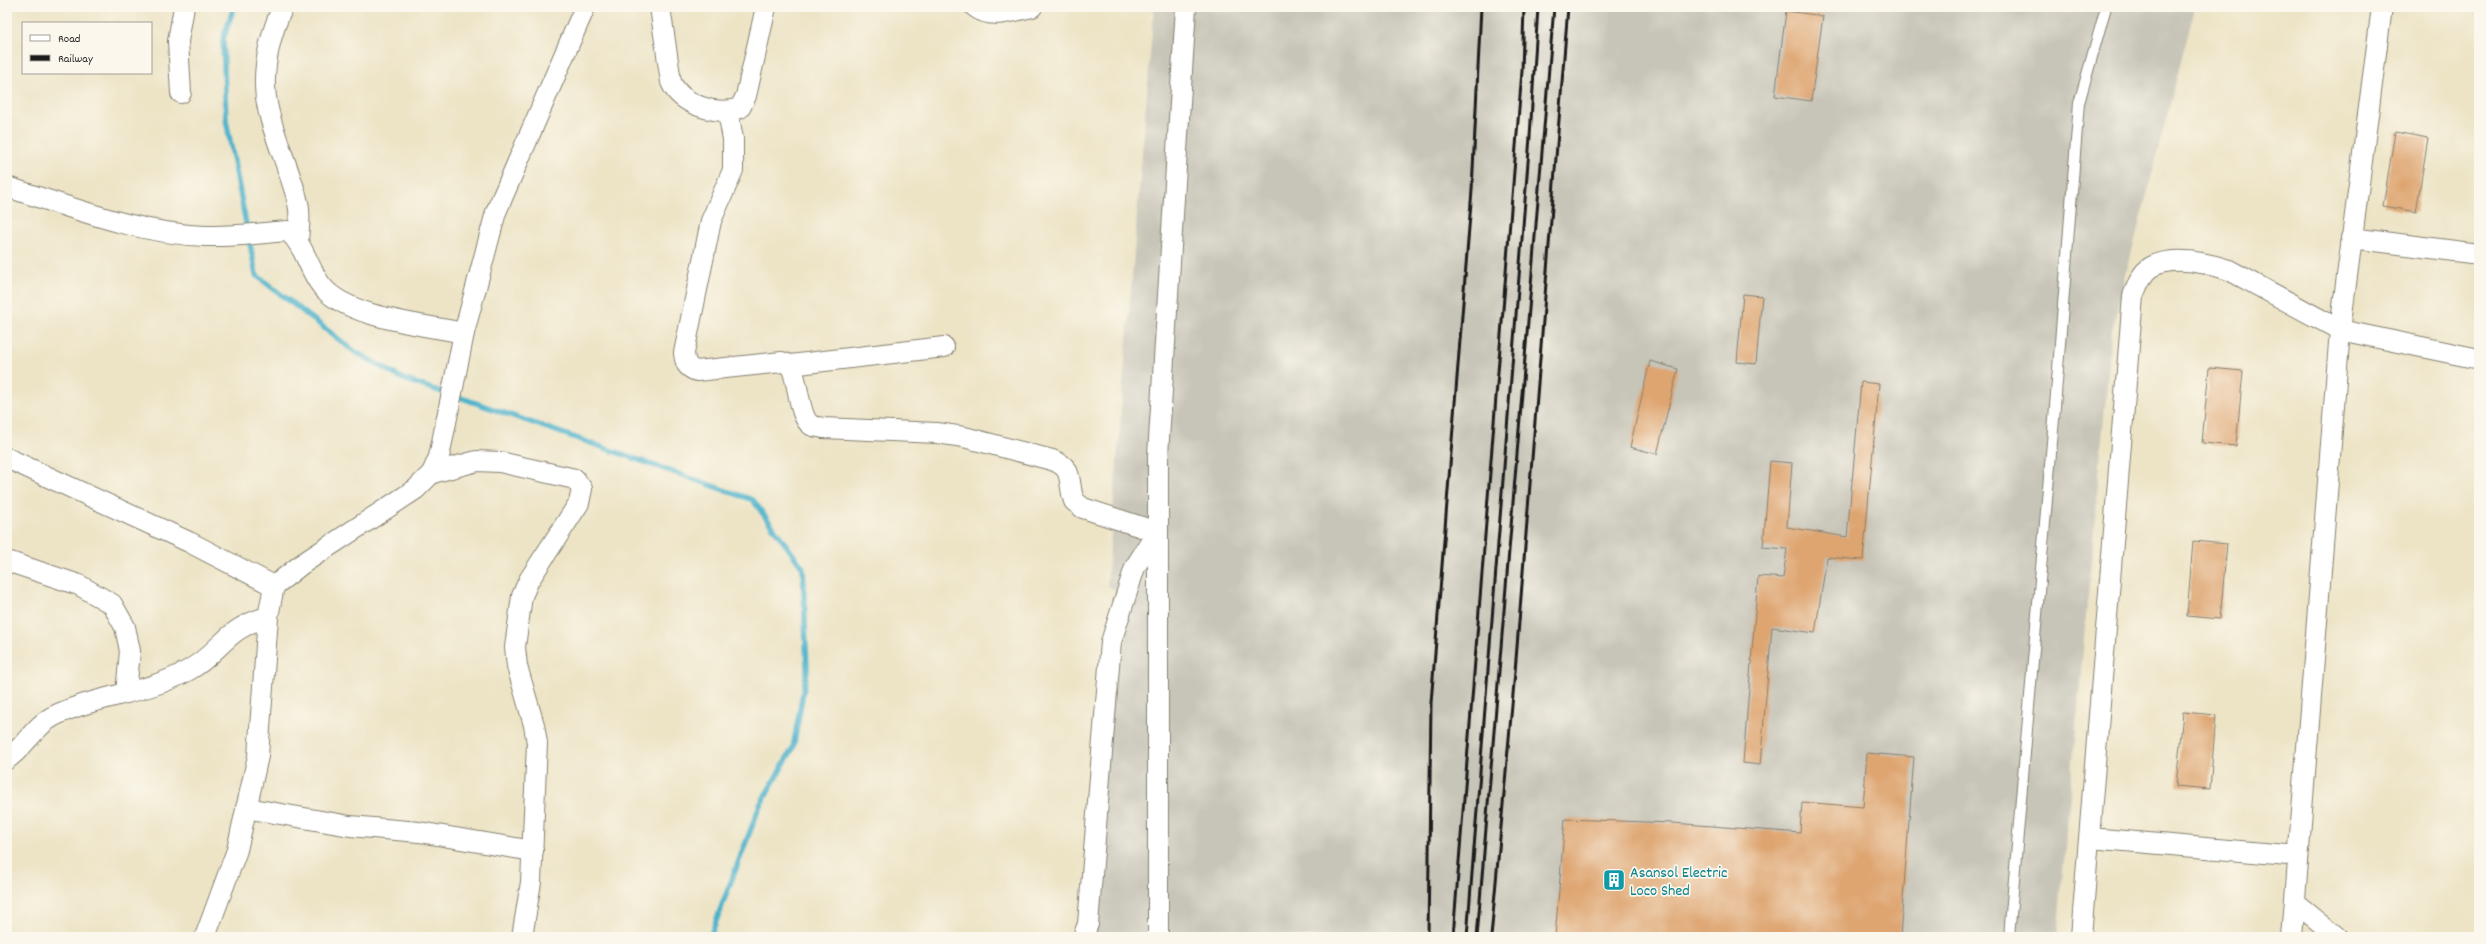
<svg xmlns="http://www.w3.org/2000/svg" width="2486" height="944" font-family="Dekko,sans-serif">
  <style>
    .industrial { fill: #c7c4b8 }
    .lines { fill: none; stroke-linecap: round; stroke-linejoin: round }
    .stream { stroke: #4cb2cb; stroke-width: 5.5 }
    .building { fill: #dea571 }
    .lane-casing { stroke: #848071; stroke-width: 12 }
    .street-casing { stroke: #848071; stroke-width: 22 }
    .lane { stroke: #fff; stroke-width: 10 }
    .street { stroke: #fff; stroke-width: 20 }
    .rail { stroke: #1c1c1c; stroke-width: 3 }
    .labels { text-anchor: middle; stroke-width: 3.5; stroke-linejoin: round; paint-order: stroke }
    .culture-label { font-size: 16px; fill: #0d838f; stroke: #fbf7ec; text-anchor: start }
  </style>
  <rect width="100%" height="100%" fill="#fbf7ec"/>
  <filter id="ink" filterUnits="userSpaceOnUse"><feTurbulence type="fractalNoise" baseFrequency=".025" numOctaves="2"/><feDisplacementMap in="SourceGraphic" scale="8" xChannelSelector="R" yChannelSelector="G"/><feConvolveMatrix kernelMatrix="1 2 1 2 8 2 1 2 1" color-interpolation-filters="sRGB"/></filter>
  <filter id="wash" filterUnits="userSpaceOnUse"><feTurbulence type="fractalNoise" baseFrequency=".012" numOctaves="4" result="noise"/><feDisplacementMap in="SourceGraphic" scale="16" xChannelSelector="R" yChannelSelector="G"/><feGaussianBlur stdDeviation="0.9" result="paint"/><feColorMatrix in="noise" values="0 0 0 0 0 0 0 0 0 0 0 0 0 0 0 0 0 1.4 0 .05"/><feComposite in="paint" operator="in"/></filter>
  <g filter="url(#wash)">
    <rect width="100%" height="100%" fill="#ede4c6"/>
    <path class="industrial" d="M1154,7H2195L2112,329L2057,937H1092L1106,662L1125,650L1129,599L1107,585Z"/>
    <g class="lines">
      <g class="stream">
        <path d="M234,7L223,39L226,120L256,275L354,351L403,379L448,394"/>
        <path d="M456,396L753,500L803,568L807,670L793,748L760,805L710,937"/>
      </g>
    </g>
    <g id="blocks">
      <g class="building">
        <path d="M1786,11L1823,16L1811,101L1775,96Z"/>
        <path d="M2395,132L2428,138L2416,212L2383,206Z"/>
        <path d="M1743,294L1762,296L1756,364L1737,362Z"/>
        <path d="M1650,361L1678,369L1657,454L1630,447Z"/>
        <path d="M2209,368L2243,371L2236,446L2202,443Z"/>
        <path d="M1861,382L1879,384L1863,560L1827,557L1815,633L1772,627L1760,765L1743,763L1758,576L1783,578L1787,549L1763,547L1770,461L1792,463L1787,527L1847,537Z"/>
        <path d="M2193,541L2227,544L2220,619L2187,616Z"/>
        <path d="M2183,712L2216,715L2210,789L2176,786Z"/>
        <path d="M1867,753L1914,757L1900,937H1555L1565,819L1673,823L1800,833L1802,802L1863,807Z"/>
      </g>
    </g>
  </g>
  <g filter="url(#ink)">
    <use href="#blocks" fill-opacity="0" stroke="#848071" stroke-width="1"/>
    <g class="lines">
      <g class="lane-casing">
        <path id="lane" d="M2009,937L2054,419L2079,103L2106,7"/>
      </g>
      <g class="street-casing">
        <g id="street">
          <path d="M283,7C272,29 264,61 265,86C266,123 290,167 298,203C301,215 299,228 298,240"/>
          <path d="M660,7L671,82C681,105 717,116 740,108L746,96L766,7"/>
          <path d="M975,7C991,20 1013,11 1032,7"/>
          <path d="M181,93L178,41L184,7"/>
          <path d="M728,112L733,139V170L711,221L684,353C685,363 687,368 697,371L782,362L790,365C799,379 798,417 811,425C814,427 820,427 823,428L937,433L964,437L1052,460C1075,468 1067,481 1074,501L1083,508L1157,532L1135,567L1111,642L1088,924L1083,937"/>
          <path d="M7,187C71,207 138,234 206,236C233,237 261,233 288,231C305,246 308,268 321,285C345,318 426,325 464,333"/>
          <path d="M2351,238L2479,254"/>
          <path d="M790,365L944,347"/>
          <path d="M7,458L189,542L274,586"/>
          <path d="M432,473L477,461L500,462L575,479L582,489L579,503L529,580L522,596L515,647L517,666L534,725L537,743L531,882L522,937"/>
          <path d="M7,561L79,585L112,604L125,627L130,651L126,693"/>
          <path d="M7,759C24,748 35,725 54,716C97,695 147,694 189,670C221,652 226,627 268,617"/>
          <path d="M246,808L350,826L419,832L533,851"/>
          <path d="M2090,838L2298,856"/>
          <path d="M2295,902L2338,937"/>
          <path d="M205,937L237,850L258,756L268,617L274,586L302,564L416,489L432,473L439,457L464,333L496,212L585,7"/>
          <path d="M1158,937V455L1186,7"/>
          <path d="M2081,937L2133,296C2137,286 2141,273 2151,267C2173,255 2207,263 2229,270L2340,330L2479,359"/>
          <path d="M2292,937L2340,330L2382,7"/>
        </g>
      </g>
      <use href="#lane" class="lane"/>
      <use href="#street" class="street"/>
      <g class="rail">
        <path d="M1428,937L1431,703L1472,190L1481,7"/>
        <path d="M1453,937L1522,71L1524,7"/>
        <path d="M1467,937L1530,137L1538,7"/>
        <path d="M1477,937L1554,7"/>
        <path d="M1491,937L1515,672L1568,7"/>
      </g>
    </g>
  </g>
  <defs>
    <g id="building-square" transform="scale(1.15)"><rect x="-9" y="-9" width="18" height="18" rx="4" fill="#0f9aa8" stroke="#fbf7ec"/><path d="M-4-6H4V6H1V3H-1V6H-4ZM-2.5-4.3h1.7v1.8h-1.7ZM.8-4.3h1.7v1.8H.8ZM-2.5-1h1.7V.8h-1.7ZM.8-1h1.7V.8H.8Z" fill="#fff"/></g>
  </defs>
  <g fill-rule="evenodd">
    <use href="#building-square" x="1614" y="880"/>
  </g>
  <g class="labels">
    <g class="culture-label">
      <text x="1630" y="877">Asansol Electric<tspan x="1630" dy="18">Loco Shed</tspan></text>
    </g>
  </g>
  <rect width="2486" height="944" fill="none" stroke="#fbf7ec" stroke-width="24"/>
  <rect x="22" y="22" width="130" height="52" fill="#fbf7ec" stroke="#a29f99"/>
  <rect x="30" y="35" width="20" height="6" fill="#ffffff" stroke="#a29f99"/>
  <text x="58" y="42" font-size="12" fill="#1c1c1c">Road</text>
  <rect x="30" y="55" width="20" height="6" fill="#1c1c1c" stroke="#a29f99"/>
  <text x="58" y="62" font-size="12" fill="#1c1c1c">Railway</text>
</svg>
